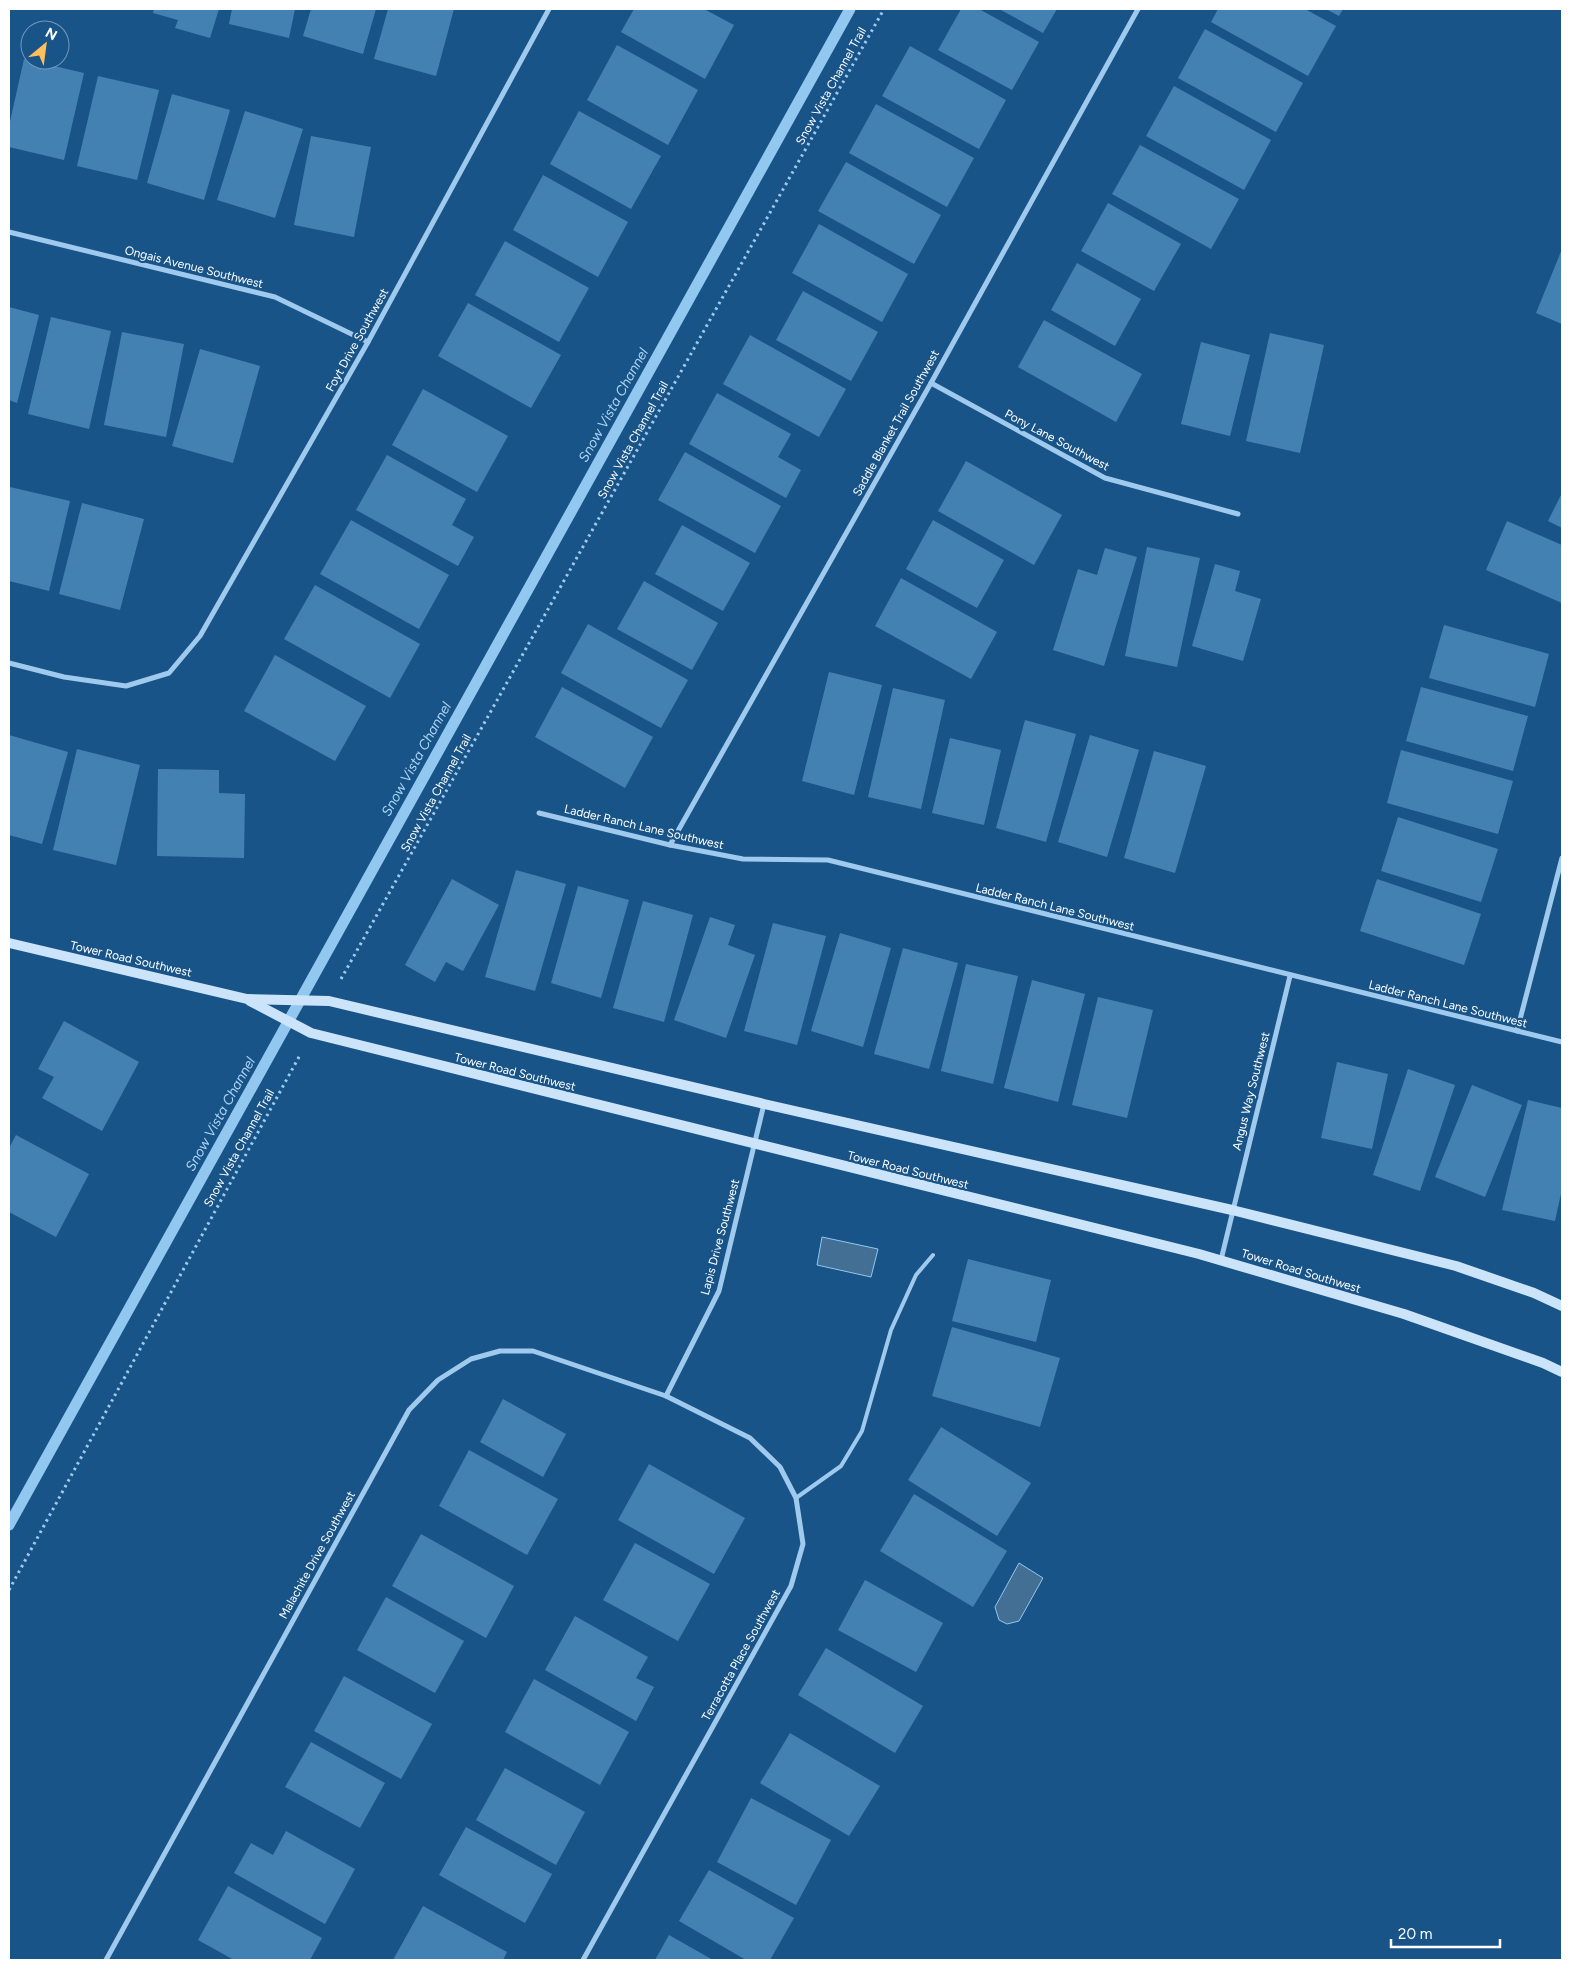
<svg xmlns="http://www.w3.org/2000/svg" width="1571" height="1969" font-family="Figtree,sans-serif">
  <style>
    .water { fill: #436f95; stroke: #92c7f0 }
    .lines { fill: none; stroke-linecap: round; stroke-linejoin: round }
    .stream { stroke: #92c7f0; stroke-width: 11 }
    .building { fill: #4481b3 }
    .path { stroke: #9fcaee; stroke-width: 3; stroke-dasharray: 2.5 4; stroke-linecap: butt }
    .lane { stroke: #9fcaee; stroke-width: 4 }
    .street { stroke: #9fcaee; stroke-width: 5 }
    .secondary { stroke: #cce4fa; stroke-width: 10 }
    .labels { text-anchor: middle; stroke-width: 4.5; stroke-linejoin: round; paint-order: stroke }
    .street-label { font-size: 12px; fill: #fff; stroke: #185488 }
    .water-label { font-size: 14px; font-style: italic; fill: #abd4f5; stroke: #185488 }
  </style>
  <rect width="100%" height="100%" fill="#185488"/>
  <g class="water">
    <path d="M822,1237L878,1249L871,1277L817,1265Z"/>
    <path d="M1019,1563L1043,1578L1019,1621L1007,1624L999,1620L995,1607Z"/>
  </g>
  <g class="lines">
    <path class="stream" d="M9,1525L850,9"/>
  </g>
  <g class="building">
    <path d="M154,9H219L210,38L175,28L178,20L153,13Z"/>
    <path d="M232,9H295L289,38L229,24Z"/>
    <path d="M311,9H376L363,54L303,36Z"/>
    <path d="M388,9H454L436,76L374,59Z"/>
    <path d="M634,9H704L734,25L705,79L621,32Z"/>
    <path d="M961,9H979L1039,42L1012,90L938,50Z"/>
    <path d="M999,9H1057L1043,33Z"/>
    <path d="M1218,9H1305L1336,26L1308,76L1211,22Z"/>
    <path d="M1326,9H1343L1339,16Z"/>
    <path d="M1205,29L1303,83L1276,132L1178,78Z"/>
    <path d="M617,45L698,90L668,145L587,100Z"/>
    <path d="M910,46L1006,100L979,149L882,96Z"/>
    <path d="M24,59L84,73L64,160L9,147V126Z"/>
    <path d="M98,76L159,90L137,180L77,166Z"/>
    <path d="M1174,86L1271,140L1244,190L1146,136Z"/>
    <path d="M172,94L230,110L204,200L147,183Z"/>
    <path d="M876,104L974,158L947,207L849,153Z"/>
    <path d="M245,111L303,129L275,218L217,200Z"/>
    <path d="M579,111L661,156L631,209L550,164Z"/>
    <path d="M311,136L371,147L354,237L294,225Z"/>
    <path d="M1140,145L1239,199L1211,249L1112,194Z"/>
    <path d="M846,162L941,215L914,264L818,211Z"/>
    <path d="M543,175L628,222L598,277L513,230Z"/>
    <path d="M1108,203L1181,244L1154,291L1081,251Z"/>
    <path d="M819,224L908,274L882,322L792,273Z"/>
    <path d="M505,241L589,288L559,342L475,295Z"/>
    <path d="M1562,249V324L1536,313Z"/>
    <path d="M1077,263L1141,299L1115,346L1051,310Z"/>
    <path d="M803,291L878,332L851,381L776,340Z"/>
    <path d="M468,303L561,355L531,408L438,356Z"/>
    <path d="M9,307L39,315L17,403L9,400Z"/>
    <path d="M51,317L111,331L89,429L28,414Z"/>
    <path d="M1044,320L1142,374L1116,422L1018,367Z"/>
    <path d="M122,332L184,344L166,437L104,425Z"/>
    <path d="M1270,333L1324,345L1300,453L1246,441Z"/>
    <path d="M750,335L846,389L819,437L723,384Z"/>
    <path d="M1201,342L1250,355L1230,436L1181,424Z"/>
    <path d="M200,349L260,366L233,463L172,446Z"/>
    <path d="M423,389L508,436L477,492L392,445Z"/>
    <path d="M717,393L791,434L778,457L801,470L786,498L689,444Z"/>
    <path d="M685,452L781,506L755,553L658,500Z"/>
    <path d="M387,455L466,499L452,525L474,537L458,566L356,510Z"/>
    <path d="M966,461L1062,515L1034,565L938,511Z"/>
    <path d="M10,487L70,501L49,591L9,581Z"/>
    <path d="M1562,493V528L1548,521Z"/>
    <path d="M82,503L144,519L120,610L59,594Z"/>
    <path d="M351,520L449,575L419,629L320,574Z"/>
    <path d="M933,520L1004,560L977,608L906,569Z"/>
    <path d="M1507,521L1562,545V603L1486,570Z"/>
    <path d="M682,525L750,563L723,611L655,574Z"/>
    <path d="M1147,547L1200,558L1177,667L1125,656Z"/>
    <path d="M1105,548L1137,557L1104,666L1053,650L1078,569L1097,575Z"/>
    <path d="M1215,564L1240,571L1235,591L1261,599L1243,661L1192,646Z"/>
    <path d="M901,578L997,632L971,679L875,626Z"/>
    <path d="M644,581L718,623L692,670L617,629Z"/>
    <path d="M315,585L420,644L390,698L284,639Z"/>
    <path d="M588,624L688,680L661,728L561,673Z"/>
    <path d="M1444,625L1549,654L1535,707L1429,678Z"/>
    <path d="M275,655L366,706L335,761L244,711Z"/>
    <path d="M829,672L882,685L854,795L802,781Z"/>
    <path d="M562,687L653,737L625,788L535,737Z"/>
    <path d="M1421,687L1528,716L1513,771L1406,741Z"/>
    <path d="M893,688L945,700L921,809L868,797Z"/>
    <path d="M1025,720L1076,734L1046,842L996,828Z"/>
    <path d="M9,735L68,752L42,844L9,835Z"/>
    <path d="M1090,735L1139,750L1107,857L1058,842Z"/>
    <path d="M950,738L1001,750L984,825L932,813Z"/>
    <path d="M77,749L140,765L116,865L53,850Z"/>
    <path d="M1401,750L1513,781L1498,834L1387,803Z"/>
    <path d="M1154,751L1206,766L1175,873L1124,858Z"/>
    <path d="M158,769L219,770V793L245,794L244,858L157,856Z"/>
    <path d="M1398,817L1498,849L1481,902L1381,871Z"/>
    <path d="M516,870L566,884L535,991L485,977Z"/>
    <path d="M452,879L499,905L463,971L446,962L435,982L405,965Z"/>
    <path d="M1377,879L1481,914L1464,965L1360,931Z"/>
    <path d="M578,886L629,900L601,998L551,983Z"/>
    <path d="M643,901L693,915L664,1022L613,1008Z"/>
    <path d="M710,917L735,925L728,945L755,955L726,1038L674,1020Z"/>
    <path d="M773,923L826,936L797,1045L744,1031Z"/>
    <path d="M840,933L891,948L863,1047L811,1031Z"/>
    <path d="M903,948L958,963L929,1069L874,1054Z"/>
    <path d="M966,964L1018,976L993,1084L941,1071Z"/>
    <path d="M1032,980L1085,994L1058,1102L1004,1088Z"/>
    <path d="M1098,997L1153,1010L1127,1118L1072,1105Z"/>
    <path d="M64,1021L139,1062L102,1131L42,1098L54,1077L38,1069Z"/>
    <path d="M1337,1062L1388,1074L1372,1149L1321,1138Z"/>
    <path d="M1408,1069L1455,1085L1420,1191L1373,1175Z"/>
    <path d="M1472,1085L1522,1105L1485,1197L1435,1177Z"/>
    <path d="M1528,1100L1562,1108V1189L1555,1221L1502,1210Z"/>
    <path d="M16,1135L89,1174L56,1237L9,1212V1148Z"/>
    <path d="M968,1259L1051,1280L1036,1342L952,1321Z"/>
    <path d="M952,1327L1060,1358L1040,1427L932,1396Z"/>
    <path d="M503,1399L566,1434L543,1477L480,1442Z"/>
    <path d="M941,1427L1031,1483L997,1536L908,1480Z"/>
    <path d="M469,1450L558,1499L527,1555L439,1506Z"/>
    <path d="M649,1464L745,1518L714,1574L618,1520Z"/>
    <path d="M914,1494L1007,1551L973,1607L880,1551Z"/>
    <path d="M421,1534L514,1586L486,1638L392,1586Z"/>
    <path d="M635,1543L710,1584L678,1641L603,1600Z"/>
    <path d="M865,1580L943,1623L916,1672L838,1630Z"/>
    <path d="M386,1597L464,1641L435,1693L357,1650Z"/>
    <path d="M575,1616L648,1657L636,1678L654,1687L636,1721L545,1670Z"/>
    <path d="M826,1648L923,1706L895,1753L798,1695Z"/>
    <path d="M344,1676L432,1724L401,1779L314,1731Z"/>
    <path d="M534,1679L629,1732L600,1785L505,1732Z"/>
    <path d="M790,1733L880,1786L849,1836L760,1783Z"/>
    <path d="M311,1742L385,1783L360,1828L285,1787Z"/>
    <path d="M505,1768L585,1812L556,1865L476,1820Z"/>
    <path d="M751,1798L831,1840L796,1905L717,1862Z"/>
    <path d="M466,1827L552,1874L525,1923L439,1875Z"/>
    <path d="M286,1831L355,1869L325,1924L234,1873L251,1843L273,1855Z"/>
    <path d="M709,1870L794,1918L770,1960H746L679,1921Z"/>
    <path d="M228,1886L322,1938L310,1960H234L198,1940Z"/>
    <path d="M423,1906L507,1952L503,1960H393Z"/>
    <path d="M669,1935L713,1960H655Z"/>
  </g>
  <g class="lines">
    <g class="path">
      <path d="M341,979L884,9"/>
      <path d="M9,1590L300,1055"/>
    </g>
    <path class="lane" d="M796,1498L841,1466L862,1431L891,1330L916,1275L933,1255"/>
    <g class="street">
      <path d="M9,232L275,297L368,342"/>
      <path d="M931,383L1105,478L1238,514"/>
      <path d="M9,663L64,677L126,686L169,673L200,636L368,342L549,9"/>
      <path d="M539,813L670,845L743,859L828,860L1562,1042"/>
      <path d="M670,845L931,383L1138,9"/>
      <path d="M1517,1031L1562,858"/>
      <path d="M1221,1260L1290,976"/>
      <path d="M666,1396L719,1291L764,1104"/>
      <path d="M106,1960L409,1410L438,1380L471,1359L500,1351H533L666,1396L750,1438L780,1467L796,1498L803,1544L791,1586L583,1960"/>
    </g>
    <g class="secondary">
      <path d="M9,943L247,999L329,1001L764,1104L1232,1210L1456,1266L1534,1293L1562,1306"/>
      <path d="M250,1001L311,1033L1199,1254L1404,1314L1543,1363L1562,1372"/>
    </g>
  </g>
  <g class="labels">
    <g class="street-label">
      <text transform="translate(831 86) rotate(-61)" y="4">Snow Vista Channel Trail</text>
      <text transform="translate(194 267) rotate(14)" y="4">Ongais Avenue Southwest</text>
      <text transform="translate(357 340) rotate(-61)" y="4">Foyt Drive Southwest</text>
      <text transform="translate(896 423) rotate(-61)" y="4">Saddle Blanket Trail Southwest</text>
      <text transform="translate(633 440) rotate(-61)" y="4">Snow Vista Channel Trail</text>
      <text transform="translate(1057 440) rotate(28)" y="4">Pony Lane Southwest</text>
      <text transform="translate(436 793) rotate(-61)" y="4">Snow Vista Channel Trail</text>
      <text transform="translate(644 827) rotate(13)" y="4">Ladder Ranch Lane Southwest</text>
      <text transform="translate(1055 907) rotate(14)" y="4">Ladder Ranch Lane Southwest</text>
      <text transform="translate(131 959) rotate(13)" y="4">Tower Road Southwest</text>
      <text transform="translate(1448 1004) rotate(14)" y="4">Ladder Ranch Lane Southwest</text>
      <text transform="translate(515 1072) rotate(14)" y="4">Tower Road Southwest</text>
      <text transform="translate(1251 1091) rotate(-76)" y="4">Angus Way Southwest</text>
      <text transform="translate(239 1148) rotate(-61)" y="4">Snow Vista Channel Trail</text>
      <text transform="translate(908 1170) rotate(14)" y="4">Tower Road Southwest</text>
      <text transform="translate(720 1237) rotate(-75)" y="4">Lapis Drive Southwest</text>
      <text transform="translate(1301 1271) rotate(17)" y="4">Tower Road Southwest</text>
      <text transform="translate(317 1555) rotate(-61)" y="4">Malachite Drive Southwest</text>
      <text transform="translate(741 1655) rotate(-61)" y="4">Terracotta Place Southwest</text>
    </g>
    <g class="water-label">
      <text transform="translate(613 405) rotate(-61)" y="5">Snow Vista Channel</text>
      <text transform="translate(416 759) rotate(-61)" y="5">Snow Vista Channel</text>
      <text transform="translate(220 1114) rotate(-61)" y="5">Snow Vista Channel</text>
    </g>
  </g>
  <rect width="1571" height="1969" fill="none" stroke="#ffffff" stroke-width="20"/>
  <g transform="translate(45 45) rotate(29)"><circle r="24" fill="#185488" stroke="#7498b8"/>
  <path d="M0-4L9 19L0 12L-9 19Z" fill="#ffc05c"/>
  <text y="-8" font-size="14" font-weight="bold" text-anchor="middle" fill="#ffffff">N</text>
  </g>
  <path d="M1391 1939v8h109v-8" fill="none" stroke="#ffffff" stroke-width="2.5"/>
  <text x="1398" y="1939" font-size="15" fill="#ffffff" stroke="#185488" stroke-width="4" paint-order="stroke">20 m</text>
</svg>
